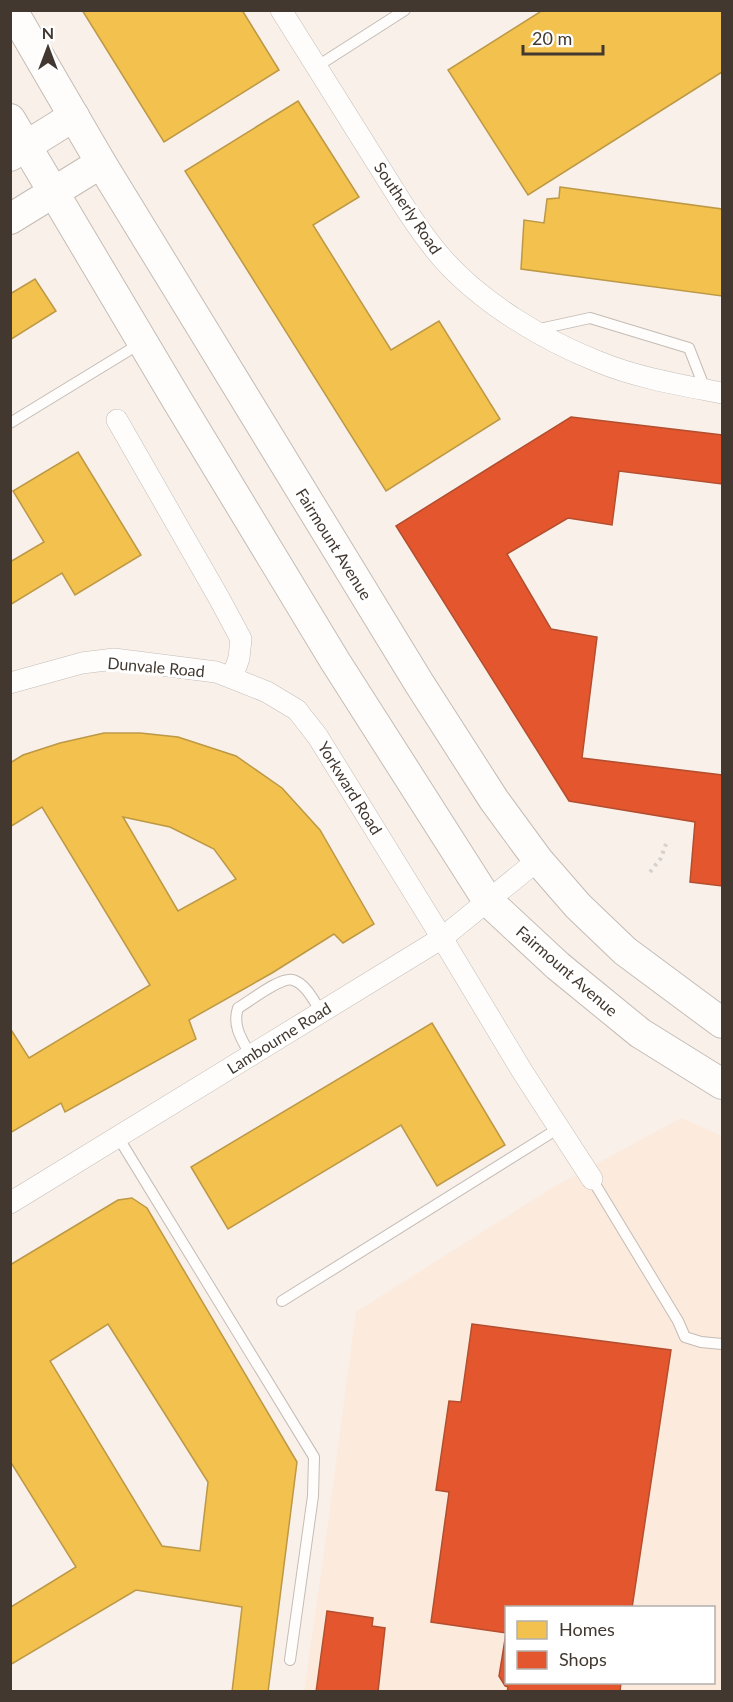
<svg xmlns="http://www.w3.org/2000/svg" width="733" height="1702" font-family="Lato,sans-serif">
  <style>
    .built { fill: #fceadc; fill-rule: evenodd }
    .homes { fill: #f2c14e; stroke: #bd9845; stroke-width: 1.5; fill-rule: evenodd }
    .shops { fill: #e4572e; stroke: #b34e2f; stroke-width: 1.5 }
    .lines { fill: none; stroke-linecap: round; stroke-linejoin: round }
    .service-casing { stroke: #c4bcb5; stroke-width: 12 }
    .minor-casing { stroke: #c4bcb5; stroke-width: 22 }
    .secondary-casing { stroke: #c4bcb5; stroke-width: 32 }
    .path { stroke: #d5d1cf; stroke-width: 4; stroke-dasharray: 3 4.5; stroke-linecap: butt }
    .service { stroke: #fefdfc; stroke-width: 10 }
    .minor { stroke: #fefdfc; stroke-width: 21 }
    .secondary { stroke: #fefdfc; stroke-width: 30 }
    .labels { text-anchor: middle; stroke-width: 6; stroke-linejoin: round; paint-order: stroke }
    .street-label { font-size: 16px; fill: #423830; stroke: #fff }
  </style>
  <rect width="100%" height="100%" fill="#f8f0e9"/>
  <path class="built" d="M681,1118L722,1136V1691L304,1692L327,1531L356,1312L552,1188ZM506,1608H714V1682H506Z"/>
  <g class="homes">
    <path d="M82,10H242L279,70L164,142Z"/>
    <path d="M543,10H722V72L528,195L448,70Z"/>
    <path d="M298,101L359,197L313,225L391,350L439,321L500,419L386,491L185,171Z"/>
    <path d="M560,187L722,209V296L521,269L524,220L544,223L547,199L559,198Z"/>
    <path d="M35,279L56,311L10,340V294Z"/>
    <path d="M78,452L141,555L75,595L62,573L10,605V562L44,542L13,491Z"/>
    <path d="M104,733H140L178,737L236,756L282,788L320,830L374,924L343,943L334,934L272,973L189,1020L196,1039L65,1112L61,1103L10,1133V1028L29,1058L150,985L42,807L10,827V763L23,755L60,743ZM123,817L170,827L214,849L236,879L178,911Z"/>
    <path d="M432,1023L505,1145L437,1186L401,1125L228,1229L191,1167Z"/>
    <path d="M132,1198L147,1208L297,1462L268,1692H232L242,1607L136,1590L10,1665V1606L11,1607L76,1567L10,1461V1265L118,1200ZM108,1324L208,1482L200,1551L162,1546L50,1361Z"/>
  </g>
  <g class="shops">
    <path d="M571,417L722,435V484L619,471L612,525L568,518L507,554L551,629L597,637L582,758L722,775V886L690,882L695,822L569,801L396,526Z"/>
    <path d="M472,1324L671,1350L632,1608H506V1633L431,1622L449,1492L436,1490L449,1401L461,1402Z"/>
    <path d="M327,1611L373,1618L372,1626L385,1628L378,1692H316Z"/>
    <path d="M506,1633V1682H621L620,1692H507L508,1687L505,1686L499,1676Z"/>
  </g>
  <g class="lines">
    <g class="service-casing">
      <g id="service">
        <path d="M316,67L405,10"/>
        <path d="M535,330L590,318L689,348L705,389"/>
        <path d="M10,423L141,343"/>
        <path d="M251,1056C242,1040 232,1026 238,1008C249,1002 281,976 293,980C306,984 314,1001 321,1012"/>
        <path d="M118,1137L314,1457L313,1496L290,1660"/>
        <path d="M592,1179L678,1321L685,1337L701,1342L722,1344"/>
        <path d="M282,1301L559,1128"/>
      </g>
    </g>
    <g class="minor-casing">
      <g id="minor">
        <path d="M281,10C312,60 344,110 375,160C396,193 416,228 442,258C482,303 543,340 599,362C638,378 681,385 722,393"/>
        <path d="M117,420L219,598L241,639L239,658L232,678L267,692L297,710L318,737L442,938L522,1071L592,1179"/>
        <path d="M10,683L82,663L114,659L216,672L232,678"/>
        <path d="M10,1203L442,938L538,860"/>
      </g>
    </g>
    <g class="secondary-casing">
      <g id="secondary">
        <path d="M12,10L101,163L188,305L419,683L494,800L538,860L578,906L625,951L722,1023"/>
        <path d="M10,119L177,400L335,661L488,901L558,966L640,1033L722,1084"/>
        <path d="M10,156L74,116"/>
        <path d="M10,219L101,163"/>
      </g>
    </g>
    <path class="path" d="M650,872L661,858L666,844"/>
    <use href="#service" class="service"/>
    <use href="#minor" class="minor"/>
    <use href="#secondary" class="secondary"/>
  </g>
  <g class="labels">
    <g class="street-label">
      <text transform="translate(408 208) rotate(56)" y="6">Southerly Road</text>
      <text transform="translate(334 544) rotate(58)" y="6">Fairmount Avenue</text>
      <text transform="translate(156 667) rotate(5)" y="6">Dunvale Road</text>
      <text transform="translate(350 788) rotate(58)" y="6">Yorkward Road</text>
      <text transform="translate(567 971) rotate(41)" y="6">Fairmount Avenue</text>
      <text transform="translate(279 1038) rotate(-32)" y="6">Lambourne Road</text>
    </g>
  </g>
  <rect width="733" height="1702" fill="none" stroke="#423830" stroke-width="24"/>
  <rect x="505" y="1606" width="210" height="78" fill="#ffffff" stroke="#b3afac" stroke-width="1.5"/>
  <rect x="517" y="1621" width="30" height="18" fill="#f2c14e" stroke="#b3afac" stroke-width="1.5"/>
  <text x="559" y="1636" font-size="18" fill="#423830">Homes</text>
  <rect x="517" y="1651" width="30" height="18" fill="#e4572e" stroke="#b3afac" stroke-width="1.5"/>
  <text x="559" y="1666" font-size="18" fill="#423830">Shops</text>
  <g transform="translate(48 48)" stroke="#ffffff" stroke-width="4.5" paint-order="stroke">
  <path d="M0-4.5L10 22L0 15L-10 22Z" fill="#423830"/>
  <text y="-9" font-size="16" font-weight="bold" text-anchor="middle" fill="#423830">N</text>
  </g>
  <path d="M523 45v9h80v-9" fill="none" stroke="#423830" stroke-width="3"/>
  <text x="532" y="45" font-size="18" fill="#423830" stroke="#ffffff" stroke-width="4.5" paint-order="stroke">20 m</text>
</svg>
